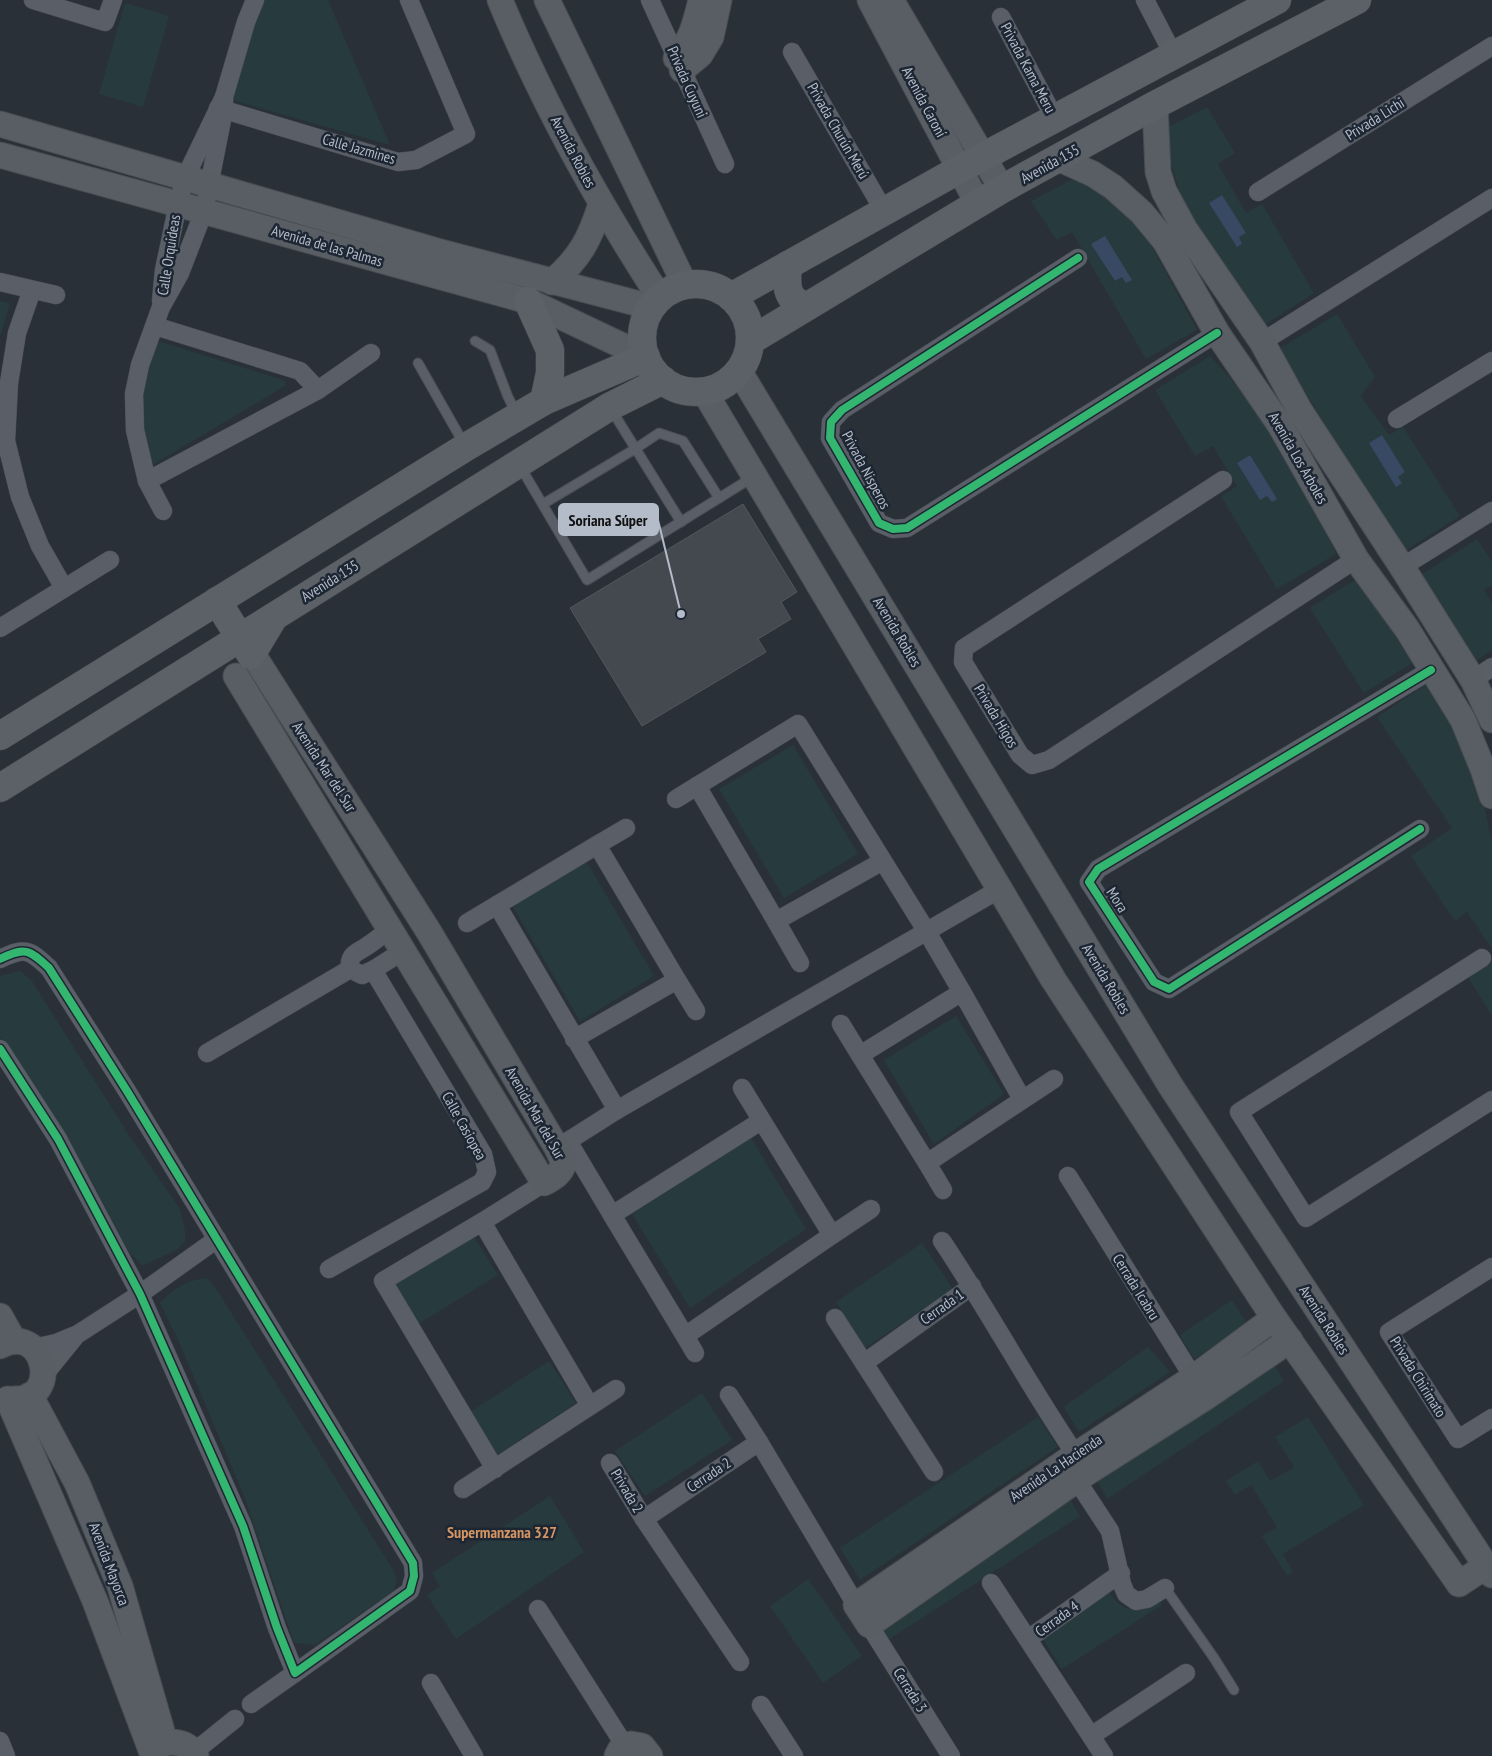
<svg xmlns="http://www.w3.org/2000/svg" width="1492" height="1756" font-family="'PT Sans Narrow',sans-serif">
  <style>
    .green { fill: #273a3e; fill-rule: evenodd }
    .water { fill: #384963 }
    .building { fill: #444950; stroke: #52575f }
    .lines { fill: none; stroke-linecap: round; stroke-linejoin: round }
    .lane-casing { stroke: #484c53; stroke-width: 11 }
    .street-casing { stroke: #484c53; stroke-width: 19 }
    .secondary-casing { stroke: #484c53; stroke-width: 27 }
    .primary-casing { stroke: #484c55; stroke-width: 29 }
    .lane { stroke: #5a5e66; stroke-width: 9 }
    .street { stroke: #5a5e66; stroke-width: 18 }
    .secondary { stroke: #595d64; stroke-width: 25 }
    .primary { stroke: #5c6168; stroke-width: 28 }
    .cycleway-casing { stroke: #1d2633; stroke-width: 11 }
    .cycleway { stroke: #33b770; stroke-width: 8 }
    .labels { text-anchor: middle; stroke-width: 5; stroke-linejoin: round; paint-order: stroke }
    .street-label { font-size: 15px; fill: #b4bcc9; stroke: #1d2633 }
    .neighbourhood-label { font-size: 16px; font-weight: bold; fill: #d59563; stroke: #1d2633 }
    .leader { fill: none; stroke: #b4bcc9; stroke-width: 2 }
    .callout-dot { fill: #b4bcc9; stroke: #1d2633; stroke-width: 2 }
    .callout { fill: #b4bcc9; stroke: #b4bcc9; stroke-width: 2 }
    .callout-label { font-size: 16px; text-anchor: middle; font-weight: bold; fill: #111 }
  </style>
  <rect width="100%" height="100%" fill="#2a3038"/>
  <g class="green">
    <path d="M263,0H328L390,145L229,99L252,25Z"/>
    <path d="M125,3L169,16L143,107L99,94Z"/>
    <path d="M1207,107L1235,153L1218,164L1246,213L1262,204L1314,293L1260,328C1224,271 1167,197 1166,128ZM1222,195L1245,233L1238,237L1209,203Z"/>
    <path d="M1077,177L1108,197L1138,221L1197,330L1146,359L1072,232L1057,240L1031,201ZM1105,236L1126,283L1122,277L1115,281Z"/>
    <path d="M0,301L10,303L0,337Z"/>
    <path d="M1337,314L1375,377L1361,396L1389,435L1403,427L1460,516L1403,552L1279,349ZM1381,435L1405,472L1398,477L1369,443Z"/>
    <path d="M155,340L283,380L286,382L285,386L154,464L146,451L142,416L143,396Z"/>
    <path d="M1210,356C1265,412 1302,485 1336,554L1277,589L1221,496L1237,486L1213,446L1195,456L1155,390ZM1250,455L1272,502L1267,496L1260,500L1237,463Z"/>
    <path d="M1477,539L1492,562V585L1484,590L1492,603V650L1476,661L1421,575Z"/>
    <path d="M1358,578L1412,663L1364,693L1310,608Z"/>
    <path d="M1430,682L1440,698L1472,769L1485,809L1492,843V948L1467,912L1455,921L1411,856L1452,828L1377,717Z"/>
    <path d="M793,745L858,854L784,898L719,789Z"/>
    <path d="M586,861L654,976L580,1021L512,905Z"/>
    <path d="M1492,959V1016L1468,977Z"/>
    <path d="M20,971L32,981L130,1137L180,1209L185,1231V1241L176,1250L142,1266L127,1249L91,1180L54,1116L0,1036V976Z"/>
    <path d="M956,1016L1004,1094L934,1144L884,1060Z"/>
    <path d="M751,1138L806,1229L690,1308L632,1214Z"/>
    <path d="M470,1230L498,1275L418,1324L390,1278Z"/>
    <path d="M922,1243L953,1289L865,1348L836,1302Z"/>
    <path d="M207,1278L215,1287L389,1563L397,1578L394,1591L315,1645L294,1643L244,1496L179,1342L160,1303C173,1289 186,1280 207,1278Z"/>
    <path d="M1232,1300L1247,1324L1194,1359L1180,1335Z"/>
    <path d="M1148,1347L1170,1372L1079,1432L1064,1407Z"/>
    <path d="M1269,1357L1284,1381L1107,1499L1097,1480Z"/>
    <path d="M549,1361L576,1403L497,1455L470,1412Z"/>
    <path d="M702,1393L732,1440L645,1496L615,1451Z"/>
    <path d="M1038,1417L1058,1447L860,1580L840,1548Z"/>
    <path d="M1308,1417L1364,1505L1283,1554L1293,1572L1287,1576L1262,1536L1277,1527L1251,1485L1235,1495L1226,1481L1258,1461L1270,1481L1294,1467L1275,1437Z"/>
    <path d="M550,1496L584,1552L456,1639L427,1595L440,1586L432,1573Z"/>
    <path d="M1068,1496L1080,1516L888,1640L877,1622Z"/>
    <path d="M808,1579L862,1656L823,1683L770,1606Z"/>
    <path d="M1108,1591C1122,1613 1139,1615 1160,1602L1162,1605L1062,1669L1041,1636Z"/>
  </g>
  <g class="water">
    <path d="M1222,195L1246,233L1239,237L1242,244L1237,247L1209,203Z"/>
    <path d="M1105,236L1132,280L1126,283L1122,277L1115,281L1091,244Z"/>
    <path d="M1382,435L1405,472L1398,477L1402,483L1396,487L1369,443Z"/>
    <path d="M1250,455L1277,499L1272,502L1267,496L1260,500L1237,463Z"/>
  </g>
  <path class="building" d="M743,504L797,592L781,602L791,619L758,639L766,652L642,726L570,608Z"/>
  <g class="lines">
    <g class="lane-casing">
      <g id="lane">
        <path d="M475,341L490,350L508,397L517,414"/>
        <path d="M418,363L464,444"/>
        <path d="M611,409L681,522"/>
        <path d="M520,466L587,580L753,477"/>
        <path d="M543,504L635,449L659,433L683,441L719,498"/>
        <path d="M1165,1588L1214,1658L1234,1690"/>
      </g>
    </g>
    <g class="street-casing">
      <g id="street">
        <path d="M33,0L105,22L113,0"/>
        <path d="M650,0L725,164"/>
        <path d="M1145,0L1174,56"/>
        <path d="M1001,17L1055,119"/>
        <path d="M792,52L884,211"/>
        <path d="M218,108L398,162L416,160L466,134L409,0"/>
        <path d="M1258,192L1492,46"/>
        <path d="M1078,258L842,410L831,422L830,438L879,523L893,529L907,528L1217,333"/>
        <path d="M0,282L56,295"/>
        <path d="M32,290L17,333L9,383L6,441L20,497L40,546L64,588"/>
        <path d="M161,301L164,270L178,204L185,178L224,97L246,22L255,0"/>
        <path d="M155,326L300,371L318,390"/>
        <path d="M1262,342L1492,198"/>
        <path d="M1397,419L1492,361"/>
        <path d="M1223,480L964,648L963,662L1020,755L1032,765L1049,760L1356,559"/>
        <path d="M147,481L318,390L371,353"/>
        <path d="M163,511L147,481L135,430L134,394L140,365L161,307L180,273L204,211L224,110V97"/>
        <path d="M1402,567L1492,511"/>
        <path d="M0,628L110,560"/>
        <path d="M1473,680L1492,667"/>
        <path d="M676,799L697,786"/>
        <path d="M1420,829L1169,989L1154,982L1089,882L1098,869L1431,670"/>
        <path d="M597,845L626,828"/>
        <path d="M883,861L776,921L697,786L798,724L927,932L962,992"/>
        <path d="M776,921L800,963"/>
        <path d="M467,923L497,905"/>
        <path d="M390,929C382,935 375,941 367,946C357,953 348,954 350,969L362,975L373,970L403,951"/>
        <path d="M1482,958L1239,1112L1306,1218L1492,1100"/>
        <path d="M0,959C25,947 29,949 49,968L127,1091L413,1563L414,1576L410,1591L295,1673L277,1628L243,1526L140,1294L58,1139L0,1049"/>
        <path d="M677,980L696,1011"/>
        <path d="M841,1024L860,1055"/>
        <path d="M207,1053L350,969"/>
        <path d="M742,1088L832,1235L685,1336L612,1215L761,1121"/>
        <path d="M1022,1099L962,992L860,1055L927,1163L1054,1079"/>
        <path d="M617,1110L1000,889"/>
        <path d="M568,1141L612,1215"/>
        <path d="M557,1148L617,1110L497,905L597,845L677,980L574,1039"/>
        <path d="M927,1163L943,1190"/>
        <path d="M1068,1176L1200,1388"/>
        <path d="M482,1222L544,1183"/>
        <path d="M832,1235L871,1209"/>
        <path d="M942,1241C991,1314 1032,1392 1082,1464"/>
        <path d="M1492,1267L1389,1332L1458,1439L1492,1418"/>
        <path d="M329,1269L482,1182L487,1172L483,1154L373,970"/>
        <path d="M835,1318L934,1472"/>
        <path d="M685,1336L695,1353"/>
        <path d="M34,1348L56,1343L78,1334L140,1294L217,1239"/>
        <path d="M864,1363L972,1286"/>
        <path d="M44,1375L74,1338"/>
        <path d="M729,1395L759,1442L856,1605"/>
        <path d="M590,1406L616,1389"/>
        <path d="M610,1463L644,1519L740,1662"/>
        <path d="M1070,1470L1110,1531L1122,1584L1126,1594L1136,1601L1147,1599L1165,1588"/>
        <path d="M463,1489L590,1406L482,1222L383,1281L495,1469"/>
        <path d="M644,1519L759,1442"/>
        <path d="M991,1583L1104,1756"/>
        <path d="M538,1609L625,1746"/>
        <path d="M869,1625L951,1756"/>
        <path d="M1028,1639L1121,1573"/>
        <path d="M431,1683L474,1756"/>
        <path d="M251,1704L295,1673"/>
        <path d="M761,1705L794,1756"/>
        <path d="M1091,1736L1186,1673"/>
        <path d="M0,1741L6,1756"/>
        <path d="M194,1752L235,1719"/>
      </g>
    </g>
    <g class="secondary-casing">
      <g id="secondary">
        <path d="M500,0C511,27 523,53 536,80C572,155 614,227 660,298"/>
        <path d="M547,0L685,285"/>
        <path d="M870,0L978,204"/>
        <path d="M891,0L1002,189"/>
        <path d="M676,58C692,39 695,24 701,0"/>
        <path d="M682,70L700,55L711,37L719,0"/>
        <path d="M1155,105L1158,172L1164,191L1184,228L1262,342L1300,411L1402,567L1473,680L1492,720"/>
        <path d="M0,124L437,251L651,307"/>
        <path d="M0,155L528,301L646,357"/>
        <path d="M1060,159L1093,174L1113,187L1142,213L1165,241L1217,333L1280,425L1356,559L1407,629L1463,720L1483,769L1492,796"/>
        <path d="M552,282C580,258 590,239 601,204"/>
        <path d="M739,371L1170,1085L1492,1575"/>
        <path d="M704,391L1053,979L1274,1318L1459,1584L1486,1566"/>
        <path d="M236,676L544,1183C553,1178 561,1174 564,1163L557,1148L429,932L257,661"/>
        <path d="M0,1316L14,1341"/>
        <path d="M1274,1318L1193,1378L1065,1462L856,1605L869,1625L1088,1472L1206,1397L1290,1340"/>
        <path d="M0,1346C44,1321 63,1401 14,1399"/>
        <path d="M30,1395L77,1483L120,1586L165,1742"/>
        <path d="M8,1399L95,1601L151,1750"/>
        <path d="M152,1750C166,1739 186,1739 196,1756"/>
        <path d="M617,1756L620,1750L631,1744L642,1746L650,1756"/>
      </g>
    </g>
    <g class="primary-casing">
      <g id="primary">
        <path d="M788,265C786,284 785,302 808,306"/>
        <circle cx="696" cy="338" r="54"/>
        <path d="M731,297L960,169L1277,0"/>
        <path d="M528,301L550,350V373L544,401"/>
        <path d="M750,341L1002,189L1155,105L1357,0"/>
        <path d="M217,601L251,655L272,620"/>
        <path d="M0,736L466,447L544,401L646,357"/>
        <path d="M0,788L609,407L663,380"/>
      </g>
    </g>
    <use href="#lane" class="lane"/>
    <use href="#street" class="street"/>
    <use href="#secondary" class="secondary"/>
    <use href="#primary" class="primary"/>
    <g class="cycleway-casing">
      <g id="cycleway">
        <path d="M1078,258L842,410L831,422L830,438L879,523L893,529L907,528L1217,333"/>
        <path d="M1420,829L1169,989L1154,982L1089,882L1098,869L1431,670"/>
        <path d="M0,959C25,947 29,949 49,968L127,1091L413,1563L414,1576L410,1591L295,1673L277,1628L243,1526L140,1294L58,1139L0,1049"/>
      </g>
    </g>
    <use href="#cycleway" class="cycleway"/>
  </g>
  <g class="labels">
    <g class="street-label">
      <text transform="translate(1028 68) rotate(62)" y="5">Privada Kama Meru</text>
      <text transform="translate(687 82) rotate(66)" y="5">Privada Cuyuni</text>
      <text transform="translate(924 102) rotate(62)" y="5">Avenida Caroní</text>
      <text transform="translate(1375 119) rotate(-32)" y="5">Privada Lichi</text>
      <text transform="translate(838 131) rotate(60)" y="5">Privada Churún Merú</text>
      <text transform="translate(359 149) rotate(16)" y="5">Calle Jazmines</text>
      <text transform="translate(573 152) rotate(62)" y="5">Avenida Robles</text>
      <text transform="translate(1050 164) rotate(-29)" y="5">Avenida 135</text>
      <text transform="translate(327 246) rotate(16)" y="5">Avenida de las Palmas</text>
      <text transform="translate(169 255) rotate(-81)" y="5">Calle Orquideas</text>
      <text transform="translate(1298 458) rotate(60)" y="5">Avenida Los Arboles</text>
      <text transform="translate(866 470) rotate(62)" y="5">Privada Nisperos</text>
      <text transform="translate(330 581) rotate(-32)" y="5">Avenida 135</text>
      <text transform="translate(897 632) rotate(59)" y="5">Avenida Robles</text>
      <text transform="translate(996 716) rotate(59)" y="5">Privada Higos</text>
      <text transform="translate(324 767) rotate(57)" y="5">Avenida Mar del Sur</text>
      <text transform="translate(1117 900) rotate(57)" y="5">Mora</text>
      <text transform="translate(1106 979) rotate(59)" y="5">Avenida Robles</text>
      <text transform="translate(535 1113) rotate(60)" y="5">Avenida Mar del Sur</text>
      <text transform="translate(464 1126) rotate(61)" y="5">Calle Casiopea</text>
      <text transform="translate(1136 1287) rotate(58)" y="5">Cerrada Icabru</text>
      <text transform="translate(942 1307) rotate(-35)" y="5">Cerrada 1</text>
      <text transform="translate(1324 1320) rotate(57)" y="5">Avenida Robles</text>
      <text transform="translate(1418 1377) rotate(58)" y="5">Privada Chirimato</text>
      <text transform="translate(1056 1468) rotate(-34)" y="5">Avenida La Hacienda</text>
      <text transform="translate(709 1475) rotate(-34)" y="5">Cerrada 2</text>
      <text transform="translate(627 1491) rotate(59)" y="5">Privada 2</text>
      <text transform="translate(109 1564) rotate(69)" y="5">Avenida Mayorca</text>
      <text transform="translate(1057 1619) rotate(-36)" y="5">Cerrada 4</text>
      <text transform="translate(910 1690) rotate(58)" y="5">Cerrada 3</text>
    </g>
    <g class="neighbourhood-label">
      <text x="502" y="1538">Supermanzana 327</text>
    </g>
  </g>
  <path class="leader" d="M681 614L658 520"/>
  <circle class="callout-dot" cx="681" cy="614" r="5"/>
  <rect class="callout" x="559" y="504" width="99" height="31" rx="5"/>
  <g class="callout-label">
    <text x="608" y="526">Soriana Súper</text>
  </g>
</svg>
